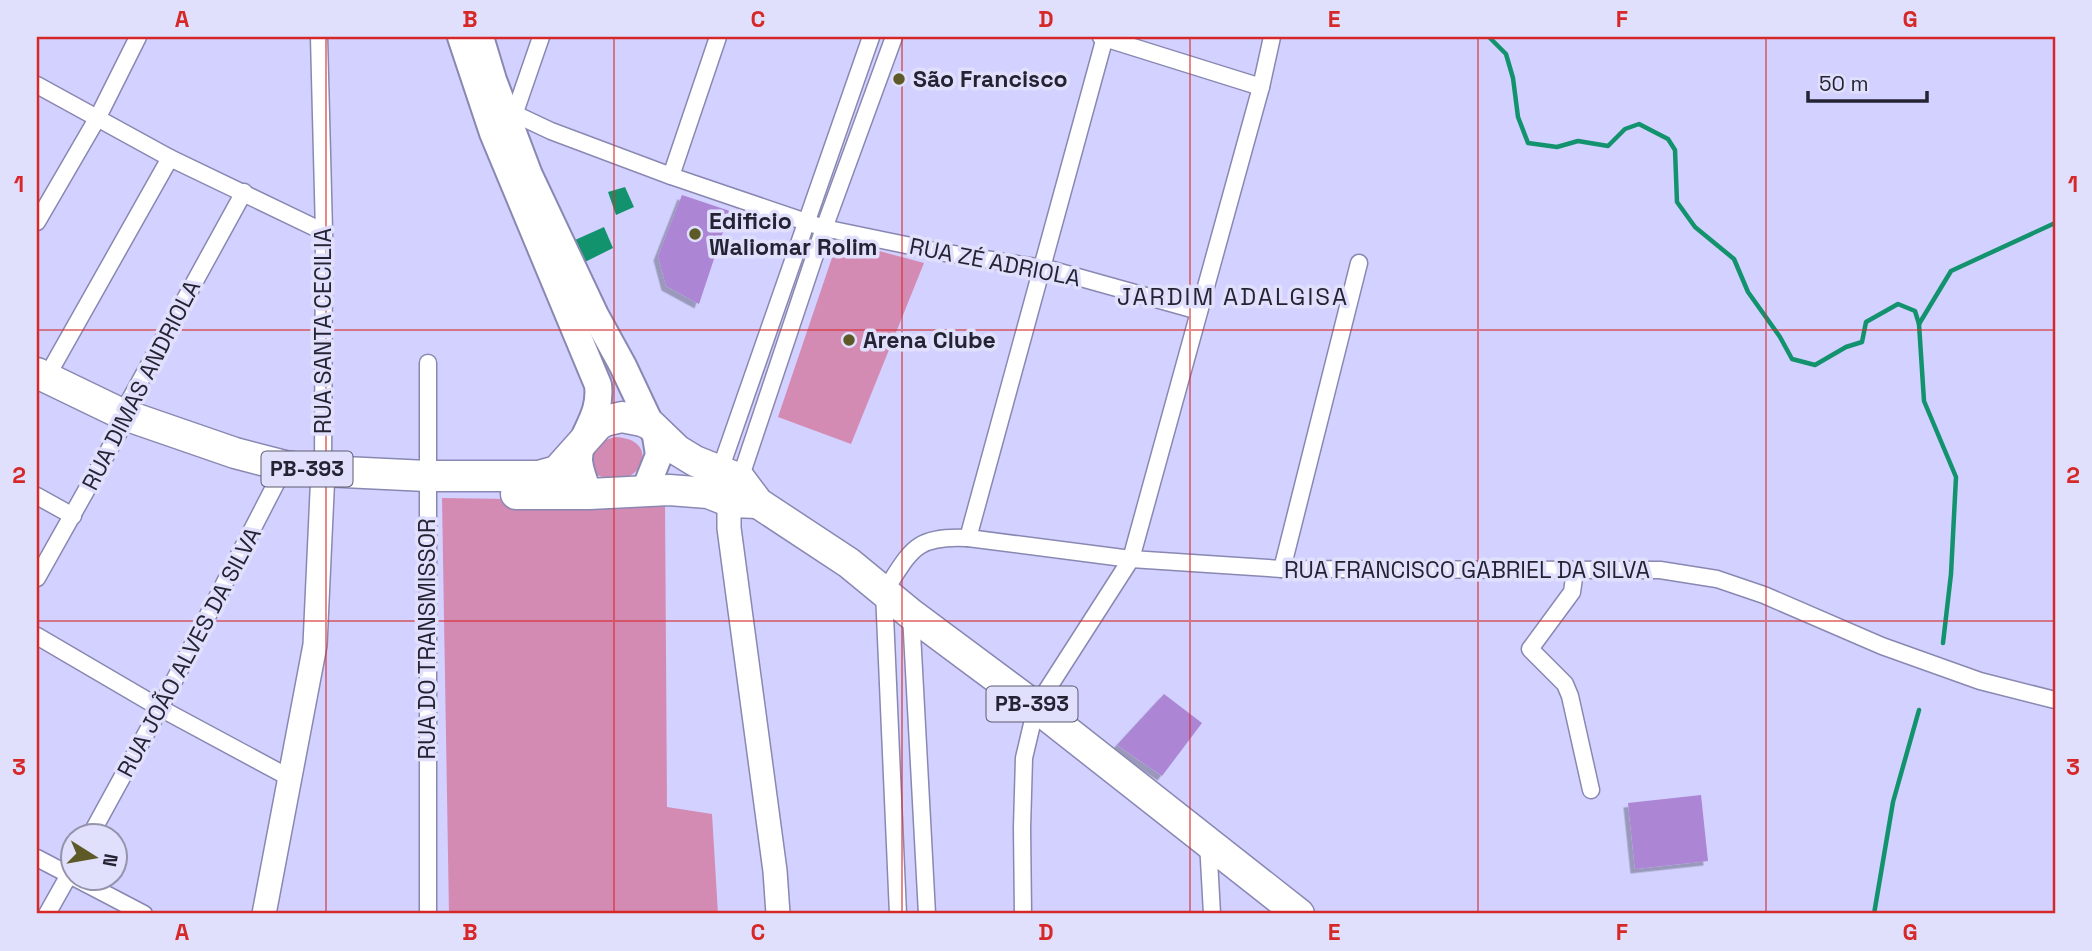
<svg xmlns="http://www.w3.org/2000/svg" width="2092" height="951" font-family="'Space Grotesk',sans-serif">
  <style>
    .green { fill: #d48bb3 }
    .water { fill: #13936d }
    .lines { fill: none; stroke-linecap: round; stroke-linejoin: round }
    .stream { stroke: #13936d; stroke-width: 4.5 }
    .building { fill: #ac86d4; filter: url(#shadow) }
    .street-casing { stroke: #8988b2; stroke-width: 19 }
    .secondary-casing { stroke: #8988b2; stroke-width: 26 }
    .primary-casing { stroke: #8988b2; stroke-width: 30 }
    .highway-casing { stroke: #8988b2; stroke-width: 33 }
    .street { stroke: #fff; stroke-width: 16 }
    .secondary { stroke: #fff; stroke-width: 23 }
    .primary { stroke: #fff; stroke-width: 26 }
    .highway { stroke: #fff; stroke-width: 30 }
    .grid { fill: none; stroke: #d62828; stroke-width: 2; stroke-opacity: 0.55 }
    .poi-dot { fill: #5d5a27; stroke: #e1e0fc; stroke-width: 2.5 }
    .labels { text-anchor: middle; stroke-width: 7; stroke-linejoin: round; paint-order: stroke }
    .shield { fill: #e1e0fc; stroke: #5d5c70; stroke-width: 2 }
    .shield-label { font-size: 21px; font-weight: bold; fill: #242334 }
    .poi-label { font-size: 23px; font-weight: bold; fill: #242334; stroke: #e1e0fc; text-anchor: start }
    .street-label { font-size: 23px; fill: #242334; stroke: #e1e0fc }
    .neighbourhood-label { font-size: 24px; letter-spacing: 2px; fill: #242334; stroke: #e1e0fc }
    .neatline { fill: none; stroke: #d62828; stroke-width: 2.5 }
    .grid-label { font-size: 23px; text-anchor: middle; font-weight: bold; fill: #d62828 }
  </style>
  <defs>
    <filter id="shadow"><feDropShadow dx="-4.5" dy="4.5" stdDeviation="0" flood-color="#0004"/></filter>
  </defs>
  <rect width="100%" height="100%" fill="#d2d1ff"/>
  <g class="green">
    <path d="M838,240L924,263L851,444L778,417Z"/>
    <path d="M615,437C668,439 636,503 589,470V454L599,442Z"/>
    <path d="M442,498L665,501L667,807L712,814L718,914H449Z"/>
  </g>
  <g class="water">
    <path d="M625,187L634,207L616,215L608,192Z"/>
    <path d="M604,227L613,248L585,262L575,240Z"/>
  </g>
  <g class="lines">
    <g class="stream">
      <path d="M1489,37L1506,54L1513,78L1518,117L1528,143L1557,147L1578,141L1608,146L1625,129L1639,124L1668,139L1675,150L1677,202L1695,227L1734,259L1748,292L1780,337L1792,359L1815,365L1846,347L1862,342L1866,322L1898,304L1915,311L1919,324"/>
      <path d="M1943,643L1951,574L1956,477L1924,401L1919,324L1951,271L2055,223"/>
      <path d="M1874,914L1893,802L1919,710"/>
    </g>
  </g>
  <g class="building">
    <path d="M682,195L730,211L699,304L666,286L658,256Z"/>
    <path d="M1164,694L1202,723L1162,776L1117,745Z"/>
    <path d="M1701,795L1708,861L1635,869L1628,803Z"/>
  </g>
  <g class="lines">
    <g class="street-casing">
      <g id="street">
        <path d="M319,37L324,232L323,471"/>
        <path d="M1101,37L1261,87"/>
        <path d="M37,85L170,158L324,232"/>
        <path d="M515,114L551,131L671,176L824,228L940,252L1049,269L1199,311"/>
        <path d="M511,124L541,37"/>
        <path d="M671,176L718,37"/>
        <path d="M37,222L98,117L138,37"/>
        <path d="M428,363V914"/>
        <path d="M46,378L170,158"/>
        <path d="M720,470L871,37"/>
        <path d="M740,479L822,234L894,37"/>
        <path d="M37,496L73,516"/>
        <path d="M968,538L1105,37"/>
        <path d="M1282,569L1359,263"/>
        <path d="M1575,571L1572,592L1530,649L1565,684L1570,696L1591,790"/>
        <path d="M37,578L119,432L122,414L244,192"/>
        <path d="M911,614L927,914"/>
        <path d="M37,636L160,708L290,778"/>
        <path d="M90,836L160,708L285,466"/>
        <path d="M1208,842L1212,914"/>
        <path d="M37,858L144,914"/>
        <path d="M47,914L74,866"/>
        <path d="M898,914L884,592C911,551 914,535 968,538L1131,559L1282,569L1660,570L1717,579L1764,595L1882,646L1980,681L2055,700"/>
        <path d="M1023,914L1022,828L1024,758L1036,707L1131,559L1261,87L1272,37"/>
      </g>
    </g>
    <g class="secondary-casing">
      <g id="secondary">
        <path d="M736,488L729,513V528L775,871L778,914"/>
        <path d="M264,914L315,645L323,471"/>
      </g>
    </g>
    <g class="primary-casing">
      <g id="primary">
        <path d="M461,37L493,133L598,385C602,419 578,435 579,461C580,472 585,484 589,494"/>
        <path d="M480,37L493,80L529,175L595,315L623,366L656,436L659,455L645,490"/>
      </g>
    </g>
    <g class="highway-casing">
      <g id="highway">
        <path d="M37,373L122,414L235,453L285,466L323,471L427,476H539L557,471L598,425L605,421L622,417L642,421L651,425L677,450L695,461L740,479L758,503L849,563L911,614L1036,707L1299,914"/>
        <path d="M516,494H589L669,490L708,493L731,502L758,503"/>
      </g>
    </g>
    <use href="#street" class="street"/>
    <use href="#secondary" class="secondary"/>
    <use href="#primary" class="primary"/>
    <use href="#highway" class="highway"/>
  </g>
  <path class="grid" d="M326,37V914M614,37V914M902,37V914M1190,37V914M1478,37V914M1766,37V914M37,330H2055M37,621H2055"/>
  <g class="poi-dot">
    <circle cx="899" cy="79" r="7"/>
    <circle cx="695" cy="234" r="7"/>
    <circle cx="849" cy="340" r="7"/>
  </g>
  <g class="labels">
    <g class="shield">
      <rect x="261.5" y="451.5" width="91" height="35" rx="5"/>
      <rect x="986.5" y="686.5" width="91" height="35" rx="5"/>
    </g>
    <g class="shield-label">
      <text x="307" y="476">PB-393</text>
      <text x="1032" y="711">PB-393</text>
    </g>
    <g class="poi-label">
      <text x="913" y="87">São Francisco</text>
      <text x="709" y="229">Edificio<tspan x="709" dy="26">Waliomar Rolim</tspan></text>
      <text x="863" y="348">Arena Clube</text>
    </g>
    <g class="street-label">
      <text transform="translate(995 262) rotate(11)" y="8">RUA ZÉ ADRIOLA</text>
      <text transform="translate(323 331) rotate(-90)" y="8">RUA SANTA CECILIA</text>
      <text transform="translate(141 385) rotate(-63)" y="8">RUA DIMAS ANDRIOLA</text>
      <text x="1467" y="578">RUA FRANCISCO GABRIEL DA SILVA</text>
      <text transform="translate(427 639) rotate(-90)" y="8">RUA DO TRANSMISSOR</text>
      <text transform="translate(189 652) rotate(-62)" y="8">RUA JOÃO ALVES DA SILVA</text>
    </g>
    <g class="neighbourhood-label">
      <text x="1233" y="305">JARDIM ADALGISA</text>
    </g>
  </g>
  <rect width="2092" height="951" fill="none" stroke="#e1e0fc" stroke-width="77"/>
  <g transform="translate(94 857) rotate(101)"><circle r="33" fill="#e1e0fc" stroke="#9594ac" stroke-width="2"/>
  <path d="M0-5L12 26L0 18L-12 26Z" fill="#5d5a27"/>
  <text y="-10" font-size="19" font-weight="bold" text-anchor="middle" fill="#242334">N</text>
  </g>
  <path d="M1808 91v10h119v-10" fill="none" stroke="#242334" stroke-width="3.5"/>
  <text x="1819" y="91" font-size="21" fill="#242334" stroke="#e1e0fc" stroke-width="5" paint-order="stroke">50 m</text>
  <rect x="38" y="38" width="2016" height="874" class="neatline"/>
  <g class="grid-label">
    <text x="182" y="27">A</text>
    <text x="470" y="27">B</text>
    <text x="758" y="27">C</text>
    <text x="1046" y="27">D</text>
    <text x="1334" y="27">E</text>
    <text x="1622" y="27">F</text>
    <text x="1910" y="27">G</text>
    <text x="19" y="192">1</text>
    <text x="2073" y="192">1</text>
    <text x="19" y="483">2</text>
    <text x="2073" y="483">2</text>
    <text x="19" y="775">3</text>
    <text x="2073" y="775">3</text>
    <text x="182" y="940">A</text>
    <text x="470" y="940">B</text>
    <text x="758" y="940">C</text>
    <text x="1046" y="940">D</text>
    <text x="1334" y="940">E</text>
    <text x="1622" y="940">F</text>
    <text x="1910" y="940">G</text>
  </g>
</svg>
